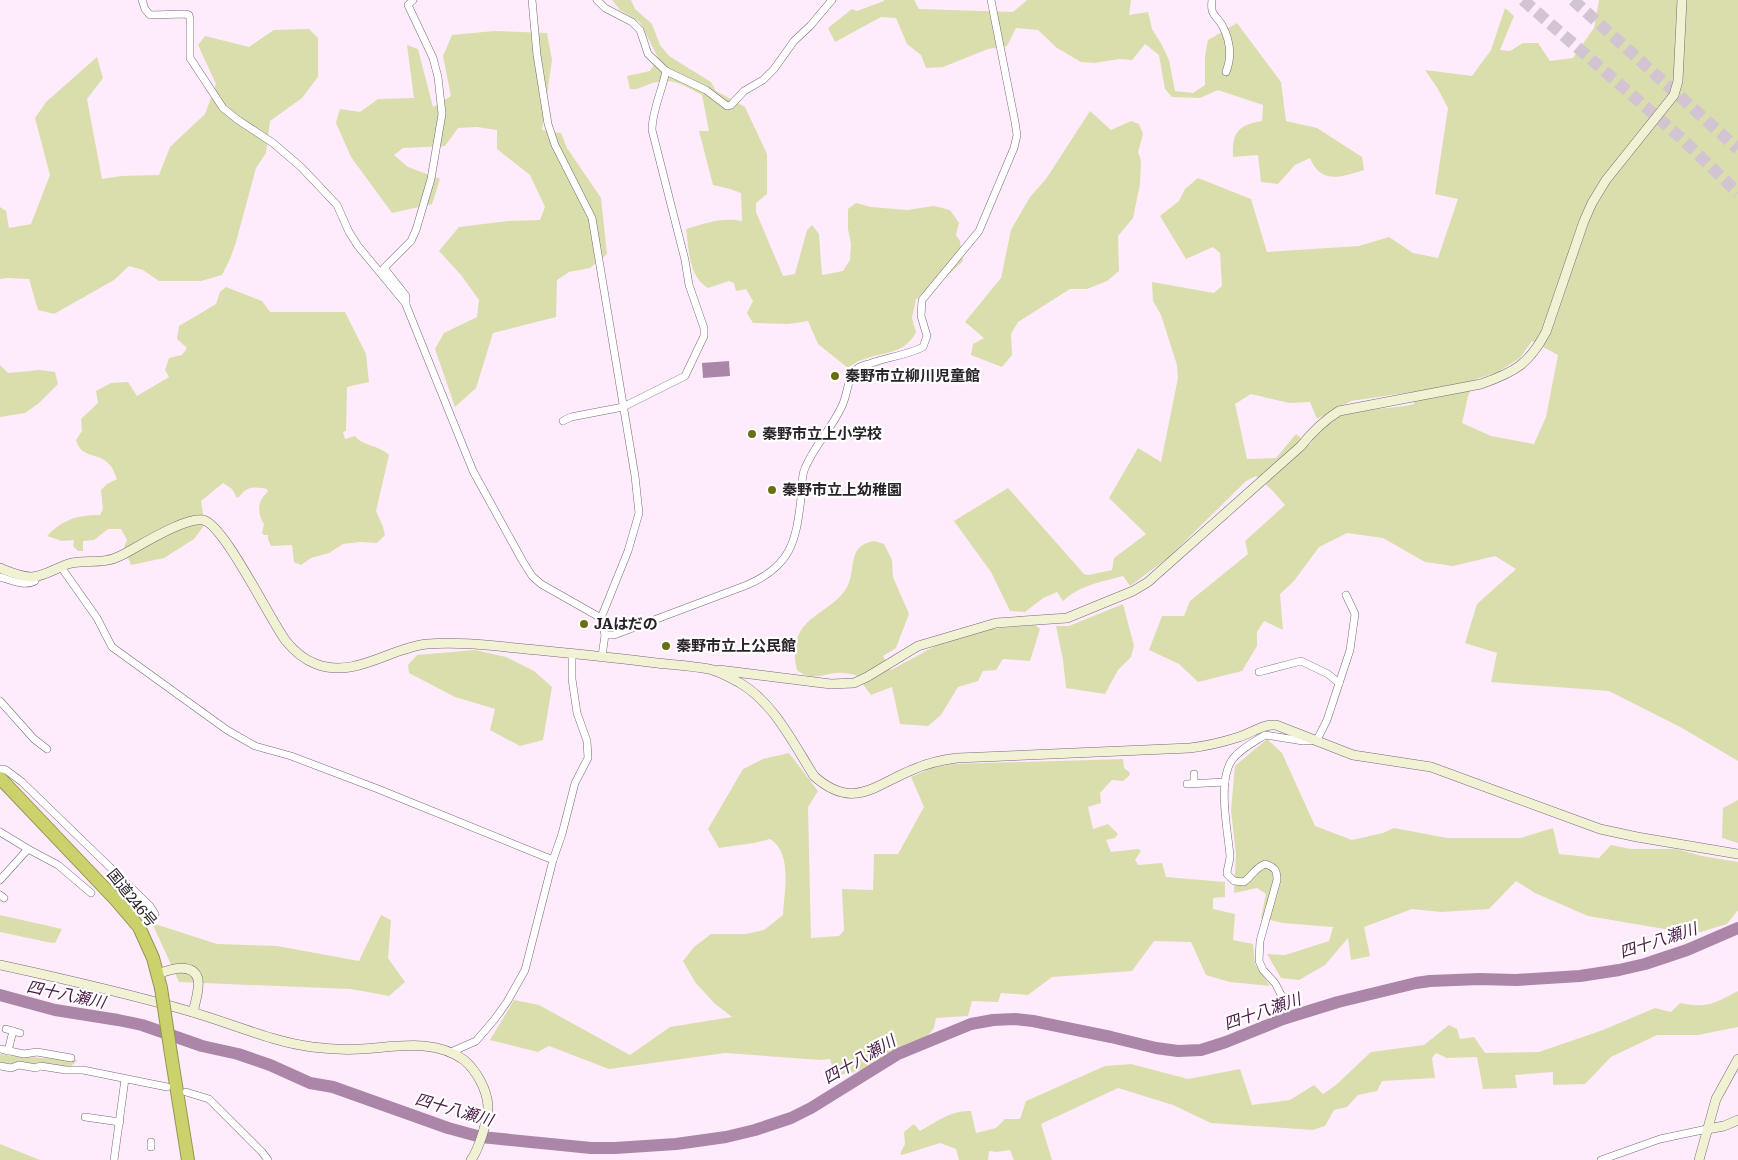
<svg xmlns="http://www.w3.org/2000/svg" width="1738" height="1160" font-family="Literata,'Noto Sans JP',serif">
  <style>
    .green { fill: #dadeac; fill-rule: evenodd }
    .water { fill: #ac86a9 }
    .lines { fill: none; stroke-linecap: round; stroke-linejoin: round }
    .river { stroke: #ac86a9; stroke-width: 12 }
    .highway-tunnel { stroke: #d3c4d2; stroke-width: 12; stroke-dasharray: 12 6; stroke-linecap: butt }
    .street-casing { stroke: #786877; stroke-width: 8 }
    .secondary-casing { stroke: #786877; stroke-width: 10 }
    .highway-casing { stroke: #939554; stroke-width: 14 }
    .street { stroke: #fff; stroke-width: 7 }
    .secondary { stroke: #f0f2d3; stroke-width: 9 }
    .highway { stroke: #ccd26b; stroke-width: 12 }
    .highway-bridge-casing { stroke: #939554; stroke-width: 14; stroke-linecap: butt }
    .highway-bridge { stroke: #ccd26b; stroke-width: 12 }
    .poi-dot { fill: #6b6f13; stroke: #fff; stroke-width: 2 }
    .labels { text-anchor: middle; stroke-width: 4.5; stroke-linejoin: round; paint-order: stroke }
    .poi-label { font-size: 15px; font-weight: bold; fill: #292329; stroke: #fff; text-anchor: start }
    .street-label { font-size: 15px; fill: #292329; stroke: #fff }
    .water-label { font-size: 16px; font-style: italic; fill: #481947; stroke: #fff }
  </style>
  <rect width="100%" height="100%" fill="#feecfc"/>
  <g class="green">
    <path d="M612,0H631L635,9L652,24L660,45L669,56L711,82L716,91L745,107L767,154V194L756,203V212L783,276L795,274L807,230L812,225L819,234L822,275L843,271L850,260L851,244L848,229V209L856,203L871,207L907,210L934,206L950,210L959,223L956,235L960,241L963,261L947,276L916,299L912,318L916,332C906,354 882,352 862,360C857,361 852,365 848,368L818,344L808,321L788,324L753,323L747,313L753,301L746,289L736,291L734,283L729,281L708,288C688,276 689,249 686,229C706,223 722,217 742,221L741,193L730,189L713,185L699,131H709L702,95C683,86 675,77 653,83C645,85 639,90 630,89L627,76L650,71L658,58L640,22L620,10Z"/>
    <path d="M884,0H914L919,9L1013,12L1027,0H1131L1129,15L1148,12L1152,29L1162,45L1169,60L1175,91L1193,93L1205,85V56L1208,40L1237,23L1281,82L1286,121L1317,128L1362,157L1364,170C1341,177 1321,185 1310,158L1295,165L1278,184L1261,182L1258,155L1233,157C1232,132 1238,125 1262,121L1263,105L1218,90L1200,98L1172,97L1165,89L1159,55L1145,44L1132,60L1120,59L1094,63L1081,62L1057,48L1038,30L1016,28L1007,46L988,49L943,67L926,68L921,55L907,44L896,18L881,17L835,42L828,28L852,9L857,11L884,1Z"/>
    <path d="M1599,0H1738V761L1682,728L1609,691L1491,682L1497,653L1465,643L1477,604L1516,569L1495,556L1453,566L1425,562L1383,538L1347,533L1319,547L1294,581L1280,594L1283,630L1264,621L1257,632V646L1242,671L1198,682L1179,664L1149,650L1162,616H1184L1190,601L1248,554L1245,541L1285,505L1272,490L1256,476L1246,481L1169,557L1130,586L1123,576C1101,582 1080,585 1063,601L1057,592L1043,598L1025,612L1010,611L991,572L954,521L1008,488L1084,574L1088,575L1112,570L1114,558L1146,534L1109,498L1138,448L1161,462L1178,378L1177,365L1161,315L1153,301L1152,282L1214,293L1222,286L1220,253L1213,247L1186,259L1160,216L1179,201L1185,189L1198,178L1251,199L1267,252L1359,246L1389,237L1413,253L1438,258L1458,199L1435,194L1448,108L1438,89L1425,70L1472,76L1491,50L1505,8L1514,16L1500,50L1510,51L1523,43H1538L1550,61L1573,58L1594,28ZM1532,341L1558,355L1546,417L1534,444L1491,436L1462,423L1468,396L1476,379L1496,373L1520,358ZM1412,392L1414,404C1384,411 1348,407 1323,425C1318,429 1314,439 1310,445L1296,434L1276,458L1247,459L1235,404L1251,394L1289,403L1310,402L1317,419L1351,401Z"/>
    <path d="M309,29L318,38V77L302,98L270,121L266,153L256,168L236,242L230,259L222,275L201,281H159L143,270L129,266L114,280L54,314L38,310L29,279L7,278L0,279V207L6,211L9,228L31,224L50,175L35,118L46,102L97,57L103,78L87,99L102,179L121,176L159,175L170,147L205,114L216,84L198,45L205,36L249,47L274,30Z"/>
    <path d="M494,31L547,33L552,60L542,130L561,133L567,148L601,198L607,254L590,268L569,272L557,280L556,317L493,333L476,388L455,407L435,349L444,333L477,317L479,300L461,275L439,251L459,227L508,221L540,220L545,207L530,175L497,149V130L477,127L458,128L445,146L403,148L394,155L408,167L440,179L432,204L392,213L351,157L336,123L340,109L360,112L378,99L414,98L407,45L418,49L433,107L451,96L443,56L452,35Z"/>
    <path d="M1090,111L1111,130L1131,121L1139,124L1143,134L1138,152L1141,161L1140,184L1133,218L1118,236L1119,271L1107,281L1087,289H1070L1018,322L1011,334L1012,355L1002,367L971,355L973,344L984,338L965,322L1001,278L1011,230L1030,197L1046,179Z"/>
    <path d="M226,287L262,301L270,312H345L366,354L369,382L347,387L346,431L343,432L345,439L355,436C362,446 377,444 389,455L376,511L383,527L385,535L377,543L360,542L343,544L329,553L311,558L301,565L294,562L292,545L271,546L268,539V535H264L262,533L264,524C257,514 257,500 268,492L267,489C261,488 252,486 246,490C242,492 241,496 237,498L232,489L223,483L201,501L203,513V527L194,539L164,558L131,565L124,547L127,540L121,529H108L94,540L83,541V551H78L73,546L74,540L62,541L47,536C63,519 78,515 100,515L103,509L101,490L107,484L117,479C115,475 113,468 110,465C98,451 82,460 76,440L82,431L81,419L98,403L96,391L111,383L128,382L137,396L169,377L165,370L169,358L182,355L187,348L177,339L179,326L216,304L220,292Z"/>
    <path d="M0,365L8,373L40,370L55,372L58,384L39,403L25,413L0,417Z"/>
    <path d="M874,541L884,544L892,560L893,577L909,614L896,648L883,656L891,670L939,644L992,629L1035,625L1040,629L1030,661L1003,659L996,670L983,671L978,681L958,687L941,715L928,726L900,724L892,687L871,695L856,675C850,674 842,672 836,673C819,675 811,681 797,670C794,657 793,645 800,632C811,613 836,607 847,587C857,568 846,546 874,541Z"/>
    <path d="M1123,604L1134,646L1131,657L1118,670L1105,694L1066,688L1063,660L1056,626H1069Z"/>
    <path d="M475,650L506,657L534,671L552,687L543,740L520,746L490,730L495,709L455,697L409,673L408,665L417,655Z"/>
    <path d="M1267,739L1282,753L1315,826L1352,840L1383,833L1394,828L1447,838H1521L1553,828L1559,854L1599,858L1611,845L1631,849H1676L1702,856L1738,862V910L1727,924L1694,934L1588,916L1535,893L1516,881L1489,909L1441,912L1412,909L1364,927L1370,956L1351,960L1348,938L1325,965L1299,980L1281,978L1267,954L1285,955L1329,941L1333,927L1283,923L1261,918L1266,894L1257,888L1234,893L1236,855L1231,810L1235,766Z"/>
    <path d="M789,753L818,791L808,807L811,938L839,936L844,930L842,889L873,890L874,854H898L924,807L911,777L932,768L952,764L1123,759L1124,768L1130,773L1129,776L1123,781L1112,780L1100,793L1101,803L1088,807L1093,829L1108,824L1118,834L1115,838L1106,840L1111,852L1138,849L1141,851L1135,860L1138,865L1162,863L1166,877L1225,882V897L1213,898V909L1235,914L1233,940L1253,944L1255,964L1270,986L1230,982L1206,975L1191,942L1154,941L1132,971L1052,977L1028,995L1001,993L998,1002L972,1001L968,1016L936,1018L934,1028L927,1037L906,1044L866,1069L835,1076L830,1059L820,1060L725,1053L609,1069L549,1046L538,1052L490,1040L514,1000L539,1005L630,1055L670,1027L732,1017L714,1003L695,982L683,961L694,947L711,934H746L764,930L783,915C784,892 793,853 770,839L754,843L719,848L708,829L743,769L763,759Z"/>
    <path d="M1738,800V843L1722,838L1723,808Z"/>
    <path d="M0,915L62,929L55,943L47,942L0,932Z"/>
    <path d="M381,915L391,920L388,958L405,982L389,996L351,989L179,982L152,923L217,944L277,946L359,961Z"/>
    <path d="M1738,991V1027L1698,1035H1657L1611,1057L1585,1084L1553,1085V1072L1515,1075L1517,1088L1483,1089L1477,1057L1447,1058L1436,1053L1432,1058L1435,1078L1382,1081L1377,1091L1358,1095L1347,1107L1334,1110L1325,1126L1313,1130L1211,1123L1173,1105L1118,1088L1041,1124L1052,1160H1014L1010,1150L997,1152L989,1151L988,1160H959L956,1149L940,1143L902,1155L900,1154L905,1144L904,1132L914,1124L920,1131C937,1121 952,1110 971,1111L976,1133L996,1128L1005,1119H1020L1026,1101L1105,1066L1131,1064L1188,1079L1240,1069L1252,1105L1290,1100L1314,1085L1323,1094L1336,1085L1371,1052L1424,1045L1449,1025L1457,1029L1460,1039L1474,1037L1485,1053L1539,1052L1603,1030L1655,1008L1671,1012L1680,1003C1708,1009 1714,1003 1738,991Z"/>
    <path d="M0,1054L12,1056L78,1060L69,1068L17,1063L2,1064L0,1066Z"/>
    <path d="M0,1144L40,1160H0Z"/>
  </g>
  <path class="water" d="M729,361L730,376L703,378L702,363Z"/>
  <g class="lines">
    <path class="river" d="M0,995L55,1010L118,1020L142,1025L202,1046L238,1054L270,1065L310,1083L333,1087L448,1128L481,1137L591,1148H615L676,1144L726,1137L755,1130L791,1118L811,1108L898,1054L971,1024L993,1020L1015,1019L1033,1021L1111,1037L1156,1048L1178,1051L1201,1050L1226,1042L1283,1019L1338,1002L1416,983L1430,981L1480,979L1516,980L1580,976L1619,970L1645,964L1687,950L1738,928"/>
    <g class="highway-tunnel">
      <path d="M1523,0L1680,137L1738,193"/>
      <path d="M1573,0L1738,149"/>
    </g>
    <g class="street-casing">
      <g id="street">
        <path d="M142,0L145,9L150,15L185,14L189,15L190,19V58L223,108L238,120L273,143L301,167L337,205L349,232L358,246L406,304"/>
        <path d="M413,0L408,5L433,58L438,77L442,114L431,179L416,230L411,241L384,268L406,296V305L473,471L522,560L532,576L541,584L601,618"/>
        <path d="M532,0L537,55L548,124L555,145L592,218L635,476L639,513L628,551L601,618L605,635L602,656"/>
        <path d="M597,0L605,8L632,22L640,30L648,54L666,71L706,90L727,106L731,105L744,91L763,80L774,69L794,41L810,26L832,0"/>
        <path d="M1212,0C1210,15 1215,14 1222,25C1230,40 1232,57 1226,72"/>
        <path d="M563,421L571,417L623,407L685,376L704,336V328L689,285L685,260L652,130C652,111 662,91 666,71"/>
        <path d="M61,567L97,618L112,647L227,730L255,746L291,756L378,789L553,860"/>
        <path d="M0,577C11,580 25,587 35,581L36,576"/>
        <path d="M605,635H614L747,585C791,566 796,542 801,498C802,489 801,477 805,468C814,446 832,428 842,406C848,394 847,376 858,368C861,366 865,365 869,364C887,357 905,356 923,347L927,336L921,316L922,300L979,231L1014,148L1017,135L1015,122L991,0"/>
        <path d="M1259,672L1301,661L1328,674L1339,683"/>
        <path d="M0,701L34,739L47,749"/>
        <path d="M0,771L2,769L6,770L22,782L150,906L155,914"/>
        <path d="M1194,774V783"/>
        <path d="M1187,784L1225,782"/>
        <path d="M0,832L28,849L58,865L91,893"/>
        <path d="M0,880L28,849"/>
        <path d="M0,895L4,898"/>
        <path d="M1286,1004L1275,983L1263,970L1259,961L1260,941L1277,880C1277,870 1275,867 1265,864C1255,868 1252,876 1244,882L1234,881L1227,874C1227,868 1230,862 1230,856C1228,831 1217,782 1232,760C1240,749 1254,742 1265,735L1303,741L1317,740L1327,720L1350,650L1355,614L1346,595"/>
        <path d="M6,1029L20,1033"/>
        <path d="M0,1049L24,1054L37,1052L71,1058"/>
        <path d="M8,1051L13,1031"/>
        <path d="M451,1052L476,1041L494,1020L507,1002L525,970L553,860L562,834L575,783L588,758L587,741L577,713L572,679V653"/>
        <path d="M0,1066L11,1068L19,1065L36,1068L40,1066L66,1070H83L167,1087"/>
        <path d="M186,1092L209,1099L262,1152L268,1160"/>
        <path d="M85,1117L120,1122"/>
        <path d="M151,1147V1142"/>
        <path d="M114,1160L125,1079"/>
        <path d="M1601,1160L1660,1139L1707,1129"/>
      </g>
    </g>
    <g class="secondary-casing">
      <g id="secondary">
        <path d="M0,568C10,572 21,577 32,577C45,576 56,568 68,564C85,559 103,565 120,556C138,547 184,517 203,520C224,524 270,620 286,641C294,651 305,660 316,664C355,679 389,648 427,644C464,641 501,647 537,650C577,654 617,658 657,663C674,665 692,666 709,669C719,671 731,678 740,683C774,703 793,743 814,776C853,811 875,785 912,770C927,763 941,760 957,758L1190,748C1207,746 1223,742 1239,737C1252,733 1262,724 1276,725L1353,755L1431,767L1600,829L1637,837L1738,854"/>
        <path d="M719,670L831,684L854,683L867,677L918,646L996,623L1067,618L1133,591L1148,582L1301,446C1312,432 1323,421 1339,411L1481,384C1515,372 1529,364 1546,332L1584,221L1592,203L1606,180L1674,95L1678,81L1682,0"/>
        <path d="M0,965C64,979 129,994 192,1012C230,1023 273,1042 312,1047C328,1049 345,1050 361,1049C396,1047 434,1038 464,1060C477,1071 487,1090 488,1106C488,1120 479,1149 471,1160"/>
        <path d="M159,974C170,969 193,962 198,979C200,989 195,1003 193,1012"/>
        <path d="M1707,1129L1724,1126L1738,1120"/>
        <path d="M1699,1160L1716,1099L1738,1059"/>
      </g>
    </g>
    <g class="highway-casing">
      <g id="highway">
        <path d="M0,778L115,899L139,927L153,958L161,988"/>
        <path d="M171,1054L188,1160"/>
      </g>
    </g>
    <use href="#street" class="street"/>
    <use href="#secondary" class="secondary"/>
    <use href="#highway" class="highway"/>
    <g class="highway-bridge-casing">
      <path id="highway-bridge" d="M161,988L171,1054"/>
    </g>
    <use href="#highway-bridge" class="highway-bridge"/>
  </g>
  <g class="poi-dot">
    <circle cx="835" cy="376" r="5"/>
    <circle cx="752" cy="434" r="5"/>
    <circle cx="772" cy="490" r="5"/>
    <circle cx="584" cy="624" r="5"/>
    <circle cx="666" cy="646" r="5"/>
  </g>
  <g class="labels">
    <g class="poi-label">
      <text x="845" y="381">秦野市立柳川児童館</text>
      <text x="762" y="439">秦野市立上小学校</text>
      <text x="782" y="495">秦野市立上幼稚園</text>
      <text x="594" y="629">JAはだの</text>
      <text x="676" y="651">秦野市立上公民館</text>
    </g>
    <g class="street-label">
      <text transform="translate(132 898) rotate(51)" y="5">国道246号</text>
    </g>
    <g class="water-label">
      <text transform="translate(1658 940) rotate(-18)" y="6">四十八瀬川</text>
      <text transform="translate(66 994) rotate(12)" y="6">四十八瀬川</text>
      <text transform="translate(1262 1011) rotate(-19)" y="6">四十八瀬川</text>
      <text transform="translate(859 1059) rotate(-30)" y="6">四十八瀬川</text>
      <text transform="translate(454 1109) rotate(16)" y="6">四十八瀬川</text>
    </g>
  </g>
</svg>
